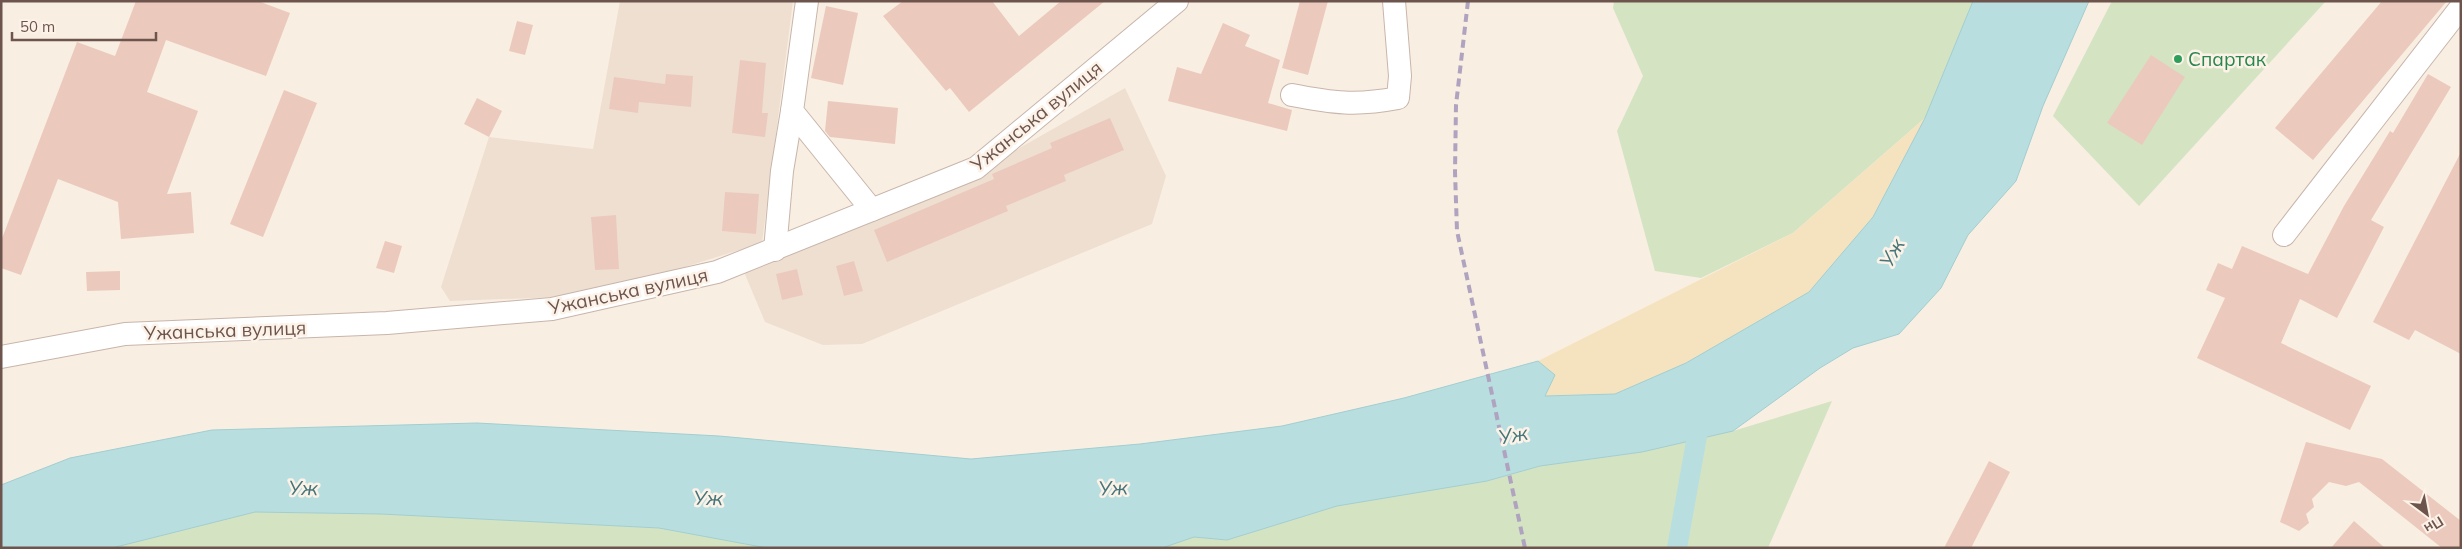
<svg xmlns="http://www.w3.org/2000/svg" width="2462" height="549" font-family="Mulish,sans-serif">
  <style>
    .residential { fill: #efdfd1 }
    .green { fill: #d4e4c3 }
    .sand { fill: #f5e3c0 }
    .water { fill: #b9dee0; stroke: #a1ced0 }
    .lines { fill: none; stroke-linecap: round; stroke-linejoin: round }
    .canal { stroke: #b9dee0; stroke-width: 20 }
    .building { fill: #ebcabd }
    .minor-casing { stroke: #c8b5ab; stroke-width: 24 }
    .minor { stroke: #fff; stroke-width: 22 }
    .rail { stroke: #afa3c0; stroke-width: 4; stroke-dasharray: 8 5; stroke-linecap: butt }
    .leisure-dot { fill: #2e9e5b; stroke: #fcf2e8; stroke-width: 2 }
    .labels { text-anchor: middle; stroke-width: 5; stroke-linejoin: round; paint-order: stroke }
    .leisure-label { font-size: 19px; fill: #27864d; stroke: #fcf2e8; text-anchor: start }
    .street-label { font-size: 19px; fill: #6d544c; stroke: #fcf2e8 }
    .water-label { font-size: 20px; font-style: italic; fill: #457578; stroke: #fcf2e8 }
  </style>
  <rect width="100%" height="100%" fill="#f9eee2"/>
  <g class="residential">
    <path d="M620,1H793L762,243L675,270L560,297L450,301L441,287L489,137L593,149Z"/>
    <path d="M1125,88L1166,176L1152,224L862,344L823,345L765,322L744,272L979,171Z"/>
  </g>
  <g class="green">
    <path d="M1614,1H1973L1925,118L1793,233L1701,278L1655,271L1617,131L1643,76L1613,8Z"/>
    <path d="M2112,1H2326L2139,206L2053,116Z"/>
    <path d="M1832,401L1768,548H1162L1194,537L1227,540L1337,506L1487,481L1540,466L1642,452L1733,431Z"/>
    <path d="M255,512L381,514L659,528L767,548H112Z"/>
  </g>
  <path class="sand" d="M1925,118L1873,217L1809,292L1686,363L1615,394L1545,396L1555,375L1538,361L1793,233Z"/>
  <path class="water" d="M1973,1H2089L2043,106L2016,181L1968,235L1941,288L1899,334L1853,348L1820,368L1733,431L1642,452L1540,466L1487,481L1337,506L1227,540L1194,537L1162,548H767L659,528L381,514L255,512L112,548H1V485L70,458L212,430L477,423L719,436L971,459L1140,444L1282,426L1404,398L1538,361L1555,375L1545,396L1615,394L1686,363L1809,292L1873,217L1925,118Z"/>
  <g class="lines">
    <path class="canal" d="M1677,548L1701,414"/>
  </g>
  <g class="building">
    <path d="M136,1H258L290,13L266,76L166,40L147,92L198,111L167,194L191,192L194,233L121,239L118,202L58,179L21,275L1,268V241L77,42L115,56Z"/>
    <path d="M903,1H992L1019,36L1061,1H1105L969,112L950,88L946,91L883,16Z"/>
    <path d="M1300,1H1328L1308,75L1282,68Z"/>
    <path d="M2382,1H2447L2313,160L2275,128Z"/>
    <path d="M826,6L858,13L843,85L811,78Z"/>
    <path d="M517,21L533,25L525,55L509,51Z"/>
    <path d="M1223,23L1250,35L1245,46L1280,60L1268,103L1292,110L1287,131L1168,101L1177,67L1201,74Z"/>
    <path d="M2151,55L2185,77L2142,145L2107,123Z"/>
    <path d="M740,60L766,63L762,113H768L765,137L732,133Z"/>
    <path d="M666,74L693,76L691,107L639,102L638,113L609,109L614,77L665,84Z"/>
    <path d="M2428,74L2451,87L2371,220L2384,227L2337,318L2300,299L2281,343L2371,386L2350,430L2197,358L2225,298L2206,290L2218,263L2232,269L2242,246L2308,274L2344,206L2390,131L2393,133Z"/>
    <path d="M284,90L317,103L263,237L230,224Z"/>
    <path d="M477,98L502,111L489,137L464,124Z"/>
    <path d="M828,101L898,108L895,144L830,137L825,131Z"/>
    <path d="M1110,118L1124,150L1064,175L1066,181L1006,206L1008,211L887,262L874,230L994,179L992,174L1052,148L1050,143Z"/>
    <path d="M2461,152V354L2415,330L2409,340L2373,322Z"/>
    <path d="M725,192L759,194L756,234L722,231Z"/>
    <path d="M616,215L619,269L595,270L591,217Z"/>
    <path d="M385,241L402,246L394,273L376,268Z"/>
    <path d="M854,261L863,291L844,296L836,266Z"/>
    <path d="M797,269L803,295L782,300L776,274Z"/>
    <path d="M120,271V290L87,291L86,272Z"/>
    <path d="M2306,442L2382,459L2461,521V548H2442L2359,482L2346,486L2329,482L2312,499L2314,507L2306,514L2309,523L2299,531L2280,522Z"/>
    <path d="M1989,461L2010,472L1971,548H1944Z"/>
    <path d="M2354,521L2385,548H2331Z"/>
  </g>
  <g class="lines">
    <g class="minor-casing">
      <g id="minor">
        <path d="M807,1L792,111L872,210"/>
        <path d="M1292,95C1333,103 1356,106 1398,98L1400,76L1394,1"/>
        <path d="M2284,235L2461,7"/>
        <path d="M775,250L782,171L792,111"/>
        <path d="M1,357L125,334L387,323L552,309L717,272L976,168L1177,1"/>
      </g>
    </g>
    <use href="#minor" class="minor"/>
    <path class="rail" d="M1468,1L1456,105L1455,172L1457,231L1525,548"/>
  </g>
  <circle class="leisure-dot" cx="2178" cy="59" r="5"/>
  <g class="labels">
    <g class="leisure-label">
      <text x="2188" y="66">Спартак</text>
    </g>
    <g class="street-label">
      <text transform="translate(1036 116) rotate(-39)" y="7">Ужанська вулиця</text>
      <text transform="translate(628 291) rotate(-12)" y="7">Ужанська вулиця</text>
      <text transform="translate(225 330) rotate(-2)" y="7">Ужанська вулиця</text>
    </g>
    <g class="water-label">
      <text transform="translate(1892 253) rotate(-60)" y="7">Уж</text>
      <text transform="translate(1513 435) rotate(-10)" y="7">Уж</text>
      <text transform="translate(303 488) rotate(1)" y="7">Уж</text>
      <text transform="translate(1113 488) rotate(-2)" y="7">Уж</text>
      <text transform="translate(708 498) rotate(1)" y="7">Уж</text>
    </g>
  </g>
  <rect width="2462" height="549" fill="none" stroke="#6d544c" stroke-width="5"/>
  <g transform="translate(2427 514) rotate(148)" stroke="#fcf2e8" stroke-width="4" paint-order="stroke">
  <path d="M0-4L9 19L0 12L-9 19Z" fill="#6d544c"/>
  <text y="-8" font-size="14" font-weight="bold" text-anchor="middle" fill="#6d544c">Пн</text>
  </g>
  <path d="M12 32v8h144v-8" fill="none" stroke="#6d544c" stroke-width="2.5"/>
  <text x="20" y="32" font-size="15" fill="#6d544c" stroke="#fcf2e8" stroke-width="4" paint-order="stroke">50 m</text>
</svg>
